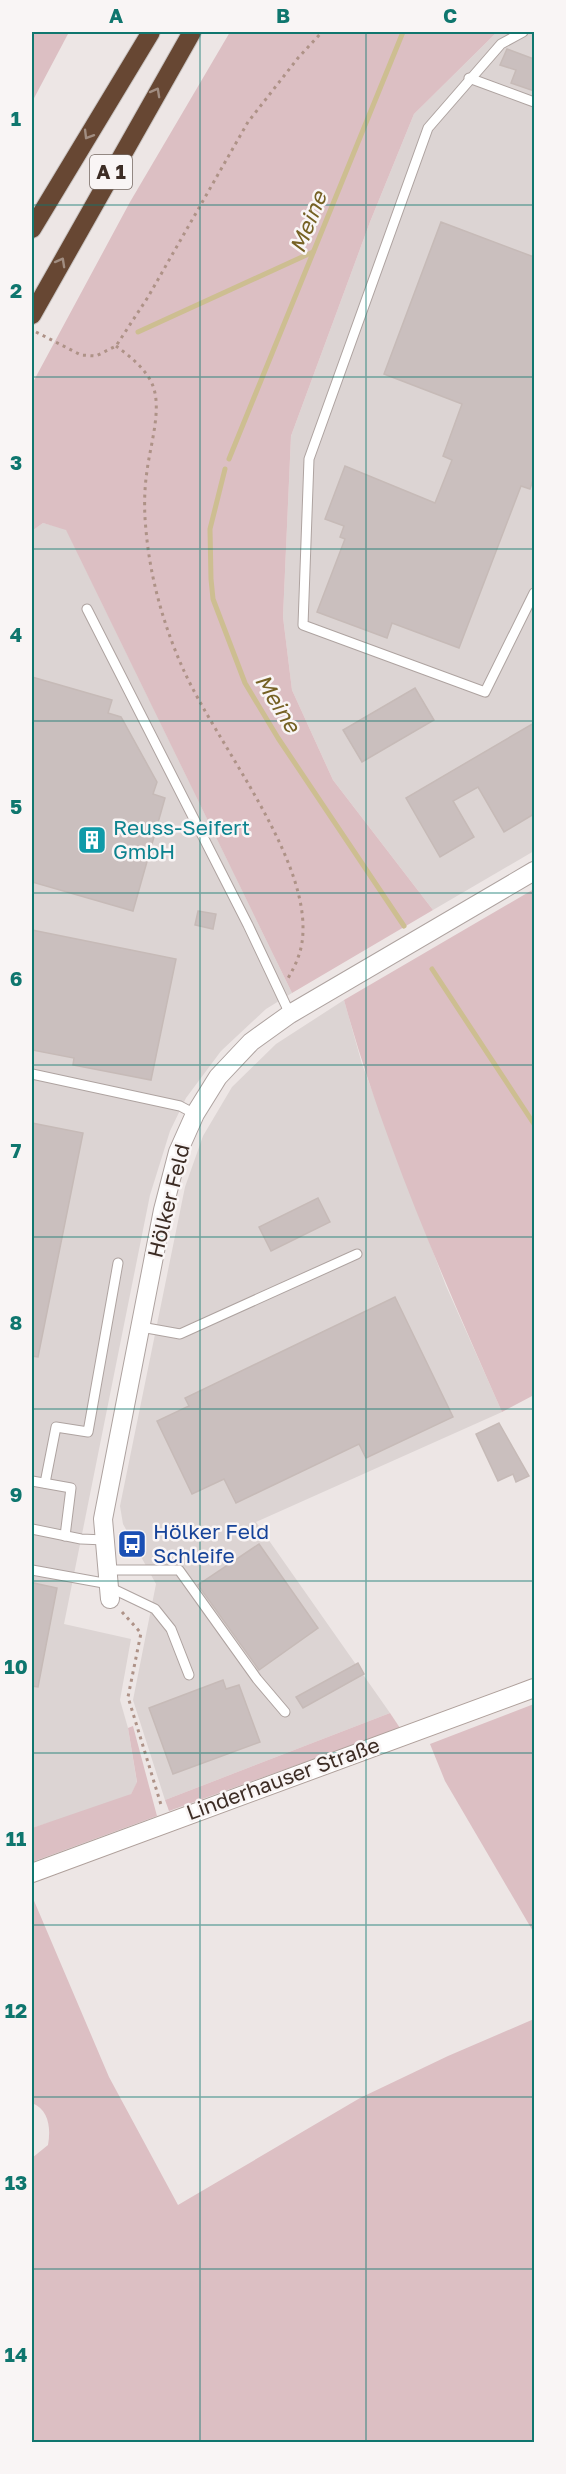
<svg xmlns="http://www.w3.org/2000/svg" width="566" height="2474" font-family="'Golos Text',sans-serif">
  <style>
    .built { fill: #dcd4d3 }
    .green { fill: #dcbfc3 }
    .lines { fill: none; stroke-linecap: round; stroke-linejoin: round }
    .stream { stroke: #cdbe91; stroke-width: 5 }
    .building { fill: #cabfbe; stroke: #c6bab7; stroke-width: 1.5 }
    .lane-casing { stroke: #aea3a0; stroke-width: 11 }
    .street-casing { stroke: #aea3a0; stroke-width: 20 }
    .secondary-casing { stroke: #afa09b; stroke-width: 20 }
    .highway-casing { stroke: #c9c4c2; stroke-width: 20 }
    .path { stroke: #ae9287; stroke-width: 3; stroke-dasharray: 3 4.5; stroke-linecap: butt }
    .lane { stroke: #fff; stroke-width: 9 }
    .street { stroke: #fff; stroke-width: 18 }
    .secondary { stroke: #fff; stroke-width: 18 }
    .highway { stroke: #674733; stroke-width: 18 }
    .oneway { stroke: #a18d81 }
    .grid { fill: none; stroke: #0f766e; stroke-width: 1.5; stroke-opacity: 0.55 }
    .labels { text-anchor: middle; stroke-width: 5; stroke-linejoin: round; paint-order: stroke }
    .shield { fill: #f9f5f5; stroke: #756963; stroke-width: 1.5 }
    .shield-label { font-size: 20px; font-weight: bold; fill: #3d2d25 }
    .culture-label { font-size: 21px; fill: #0d838f; stroke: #f9f5f5; text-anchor: start }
    .street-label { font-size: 21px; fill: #3d2d25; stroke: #f9f5f5 }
    .transit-label { font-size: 21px; fill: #164399; stroke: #f9f5f5; text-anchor: start }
    .water-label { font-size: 22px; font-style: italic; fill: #756123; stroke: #f9f5f5 }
    .neatline { fill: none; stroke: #0f766e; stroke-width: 2 }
    .grid-label { font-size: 20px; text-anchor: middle; font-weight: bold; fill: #0f766e }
  </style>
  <rect width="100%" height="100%" fill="#ede6e5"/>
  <g class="built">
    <path d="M497,32H534V851L433,910L333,780L292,690L283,617L291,436L370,222L414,114Z"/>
    <path d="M43,523L66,529L292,993L266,1009L221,1051L186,1098L170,1131L150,1195L64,1624L131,1639L120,1700L128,1728L137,1783L131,1794L121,1800L32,1828V531Z"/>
    <path d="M344,1000L362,1064L446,1286L502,1412L256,1522L390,1713L165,1800L133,1700L156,1584L123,1524L120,1506L185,1187L203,1136L232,1087L276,1044Z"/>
  </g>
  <g class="green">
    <path d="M32,32H69L32,102Z"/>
    <path d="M230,32H497L414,114L370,222L291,436L283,617L292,690L333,780L433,910L292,993L66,530L43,523L32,531V384L130,202Z"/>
    <path d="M534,889V1395L502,1412C443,1278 383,1142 344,1000Z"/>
    <path d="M534,1704V1933L445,1781L430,1744Z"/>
    <path d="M390,1713L400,1728L169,1811L165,1800Z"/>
    <path d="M133,1726L157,1816L32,1862V1828L131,1794L137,1782L128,1728Z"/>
    <path d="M32,1896L109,2077L178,2205L360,2098L448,2056L534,2019V2442H32V2158L48,2145C51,2128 49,2110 32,2103Z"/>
  </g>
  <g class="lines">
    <g class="stream">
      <path d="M138,332L313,252"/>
      <path d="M229,459L403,32"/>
      <path d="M225,469L210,529L211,579L213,599L245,683L278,738L404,926"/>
      <path d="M432,969L534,1124"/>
    </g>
  </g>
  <g class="building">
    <path d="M507,49L534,59V91L511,83L516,70L500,65Z"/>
    <path d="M441,222L534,257V477L530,489L521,486L459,648L392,623L387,638L317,612L345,539L340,537L344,526L325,519L345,466L435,503L452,460L443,456L462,404L384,374Z"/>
    <path d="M32,677L112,700L108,713L121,717L157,782L153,794L165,798L133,911L32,882Z"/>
    <path d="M415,688L434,720L362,762L343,730Z"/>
    <path d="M534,723V814L504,832L478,787L453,801L474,837L440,857L406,798Z"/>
    <path d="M198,911L216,914L213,929L195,925Z"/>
    <path d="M32,930L176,959L151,1080L73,1065L74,1058L32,1050Z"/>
    <path d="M32,1123L83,1133L38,1357L32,1356Z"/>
    <path d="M318,1198L330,1222L271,1251L259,1227Z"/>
    <path d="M395,1297L453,1417L366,1458L359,1444L236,1503L224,1479L192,1494L157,1421L189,1406L185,1398Z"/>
    <path d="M499,1423L529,1476L516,1482L513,1474L498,1481L476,1434Z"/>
    <path d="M259,1544L318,1628L259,1670L198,1585Z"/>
    <path d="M34,1583L57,1588L38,1687L32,1686V1587Z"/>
    <path d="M358,1663L364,1674L303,1708L296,1697Z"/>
    <path d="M223,1680L226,1689L239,1685L260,1742L173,1774L149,1708Z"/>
  </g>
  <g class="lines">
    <g class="lane-casing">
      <g id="lane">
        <path d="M523,32L501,44L428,128L309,459L303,625L485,692L534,593"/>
        <path d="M469,78L534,102"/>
        <path d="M87,609L248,925L290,1014"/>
        <path d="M32,1074L180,1106L195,1114"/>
        <path d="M141,1327L180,1334L357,1254"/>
        <path d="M32,1481L71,1488L65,1536"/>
        <path d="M45,1483L56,1427L88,1432L118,1263"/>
        <path d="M32,1529L81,1539L105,1540"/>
        <path d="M32,1570L109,1584"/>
        <path d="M108,1570H179L257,1679L285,1712"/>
        <path d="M109,1587L155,1609L171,1629L189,1675"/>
      </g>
    </g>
    <g class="street-casing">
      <path id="street" d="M110,1599L103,1519L163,1210L178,1152L195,1114L218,1077L251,1042L290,1014L534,871"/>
    </g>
    <g class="secondary-casing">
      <path id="secondary" d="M32,1873L534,1688"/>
    </g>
    <g class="highway-casing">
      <g id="highway">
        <path d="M32,229L151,32"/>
        <path d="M32,315L192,32"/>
      </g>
    </g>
    <g class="path">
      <path d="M36,332L81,355L96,356L116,346L148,297L248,122L298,58L322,32"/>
      <path d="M116,346C130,356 147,370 153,386C162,410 150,446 147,471C144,491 144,511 146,530C150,578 164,627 184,671C217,743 304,851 303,929C303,949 297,963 287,980"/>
      <path d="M122,1612L141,1633L128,1697L162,1808"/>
    </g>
    <use href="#lane" class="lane"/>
    <use href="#street" class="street"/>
    <use href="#secondary" class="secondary"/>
    <use href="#highway" class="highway"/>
  </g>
  <defs><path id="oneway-chevron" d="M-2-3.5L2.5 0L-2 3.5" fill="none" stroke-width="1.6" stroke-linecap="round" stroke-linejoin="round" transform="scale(1.5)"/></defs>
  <g class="oneway">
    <use href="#oneway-chevron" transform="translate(156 92) rotate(-61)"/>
    <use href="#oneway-chevron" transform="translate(88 135) rotate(121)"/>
    <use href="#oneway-chevron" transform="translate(61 262) rotate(-61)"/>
  </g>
  <path class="grid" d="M200,32V2442M366,32V2442M32,205H534M32,377H534M32,549H534M32,721H534M32,893H534M32,1065H534M32,1237H534M32,1409H534M32,1581H534M32,1753H534M32,1925H534M32,2097H534M32,2269H534"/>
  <defs>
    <g id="building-square" transform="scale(1.5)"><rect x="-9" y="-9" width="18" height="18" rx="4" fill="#0f9aa8" stroke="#f9f5f5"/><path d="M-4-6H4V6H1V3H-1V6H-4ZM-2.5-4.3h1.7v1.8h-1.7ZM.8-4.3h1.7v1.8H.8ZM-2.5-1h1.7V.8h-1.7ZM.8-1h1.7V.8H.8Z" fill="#fff"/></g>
    <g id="bus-square" transform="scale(1.5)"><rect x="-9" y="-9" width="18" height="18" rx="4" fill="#1a4fb4" stroke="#f9f5f5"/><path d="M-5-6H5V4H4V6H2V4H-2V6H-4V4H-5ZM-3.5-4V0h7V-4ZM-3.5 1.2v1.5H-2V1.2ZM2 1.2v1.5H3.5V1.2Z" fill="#fff"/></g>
  </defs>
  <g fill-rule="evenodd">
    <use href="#building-square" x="92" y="840"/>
    <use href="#bus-square" x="132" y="1544"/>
  </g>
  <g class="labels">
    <rect class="shield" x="90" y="155" width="42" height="34" rx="4.5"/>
    <g class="shield-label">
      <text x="111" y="179">A 1</text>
    </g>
    <g class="culture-label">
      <text x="113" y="835">Reuss-Seifert<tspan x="113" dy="24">GmbH</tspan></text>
    </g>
    <g class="street-label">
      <text transform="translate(169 1201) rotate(-76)" y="7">Hölker Feld</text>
      <text transform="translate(283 1779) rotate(-20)" y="7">Linderhauser Straße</text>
    </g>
    <g class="transit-label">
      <text x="153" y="1539">Hölker Feld<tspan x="153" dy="24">Schleife</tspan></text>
    </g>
    <g class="water-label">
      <text transform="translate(308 222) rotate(-68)" y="8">Meine</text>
      <text transform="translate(278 703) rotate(58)" y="8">Meine</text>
    </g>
  </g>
  <rect width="566" height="2474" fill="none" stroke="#f9f5f5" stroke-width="66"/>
  <rect x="33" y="33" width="500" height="2408" class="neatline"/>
  <g class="grid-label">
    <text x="116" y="23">A</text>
    <text x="283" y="23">B</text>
    <text x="450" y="23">C</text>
    <text x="16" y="126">1</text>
    <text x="16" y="298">2</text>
    <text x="16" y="470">3</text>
    <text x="16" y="642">4</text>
    <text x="16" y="814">5</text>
    <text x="16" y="986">6</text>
    <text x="16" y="1158">7</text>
    <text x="16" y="1330">8</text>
    <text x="16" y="1502">9</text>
    <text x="16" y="1674">10</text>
    <text x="16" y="1846">11</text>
    <text x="16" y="2018">12</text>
    <text x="16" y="2190">13</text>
    <text x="16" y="2362">14</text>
  </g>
</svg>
